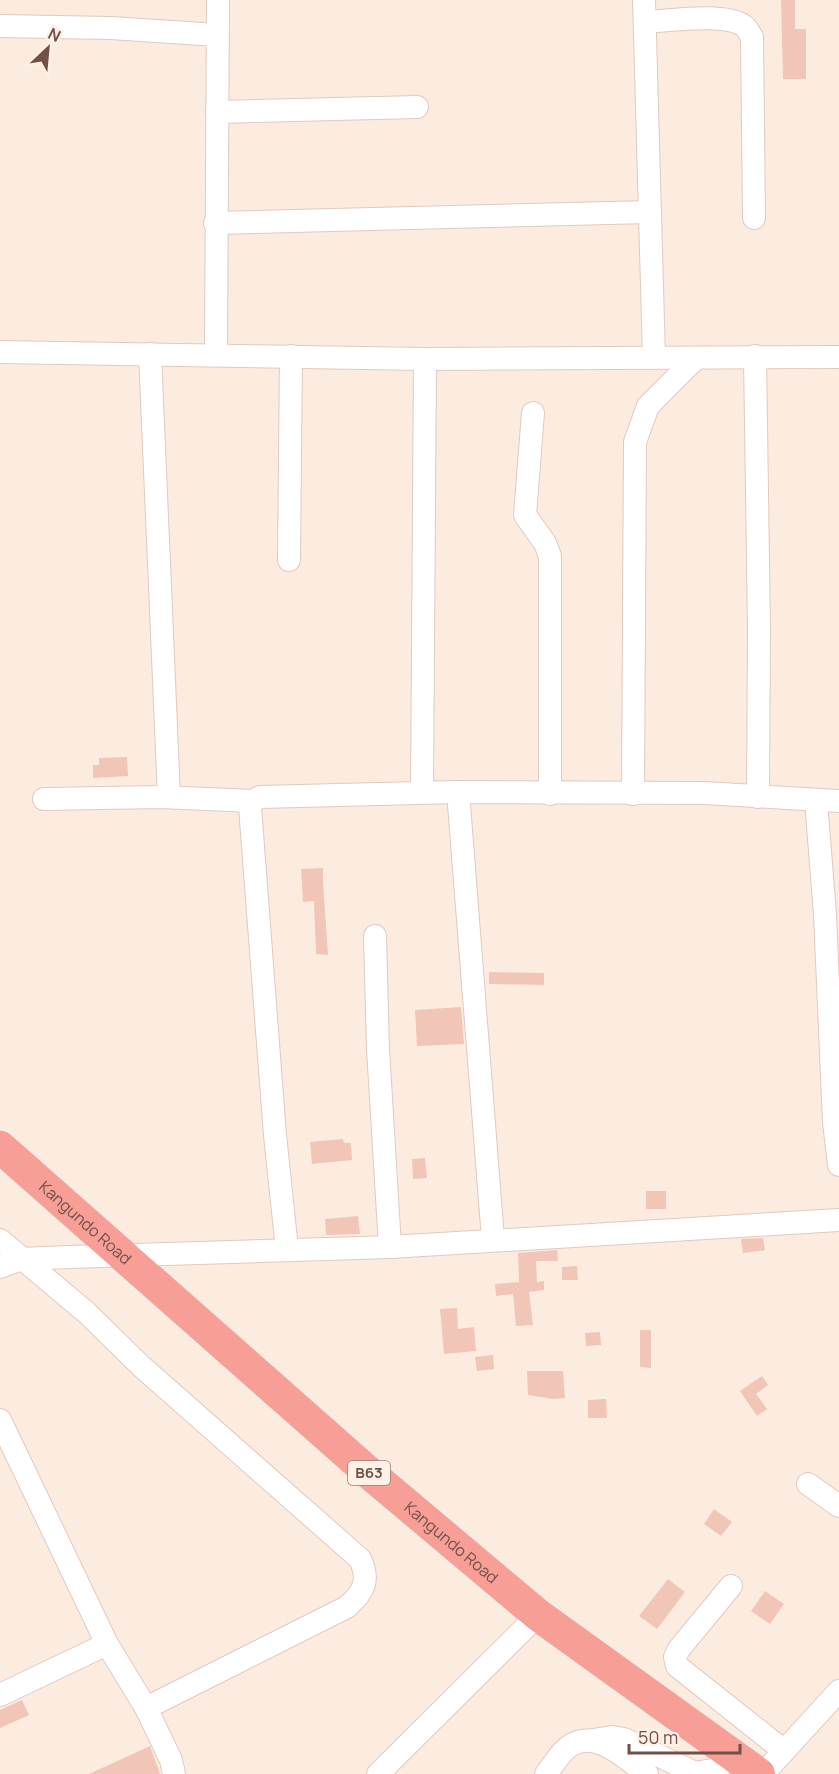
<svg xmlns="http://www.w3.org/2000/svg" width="839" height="1774" font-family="Manrope,sans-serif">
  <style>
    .building { fill: #f1c5b7 }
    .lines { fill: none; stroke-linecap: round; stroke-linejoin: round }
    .minor-casing { stroke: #e2c9bf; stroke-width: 24 }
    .highway-casing { stroke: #d8cecc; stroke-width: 33 }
    .minor { stroke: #fff; stroke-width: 22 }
    .highway { stroke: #f79f96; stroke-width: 32 }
    .labels { text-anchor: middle; stroke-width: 4.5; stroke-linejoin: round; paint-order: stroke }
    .shield { fill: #fff1e6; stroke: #9c8077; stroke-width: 1.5 }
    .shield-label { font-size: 15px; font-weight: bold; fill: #725048 }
    .street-label { font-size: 16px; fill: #725048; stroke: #fff1e6 }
  </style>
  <rect width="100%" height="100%" fill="#fcece0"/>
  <g class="building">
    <path d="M781,0H795V29H806V79H783Z"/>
    <path d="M127,757L128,776L93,778V765H99V758Z"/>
    <path d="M323,868V882L328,955L316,954L314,901L303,902L301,869Z"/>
    <path d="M489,972L544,973V985L489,984Z"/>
    <path d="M461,1007L464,1044L417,1046L415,1010Z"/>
    <path d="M343,1139L344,1143H351L352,1160L312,1164L310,1142Z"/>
    <path d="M425,1158L427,1178L413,1179L412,1159Z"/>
    <rect x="646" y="1191" width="20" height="18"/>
    <path d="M358,1216L360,1234L326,1235L325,1219Z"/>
    <path d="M763,1238L765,1250L743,1253L741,1239Z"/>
    <path d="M557,1250L558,1261H536L537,1282L544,1281V1290L529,1292L533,1325L516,1326L513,1294L496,1296L495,1284L519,1282L518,1253Z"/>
    <path d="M577,1266L578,1280H562V1267Z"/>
    <path d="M457,1308L458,1329L474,1327L476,1351L444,1354L440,1309Z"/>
    <path d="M640,1330H651V1368L640,1367Z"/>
    <path d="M600,1332L601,1345L586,1346L585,1333Z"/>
    <path d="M493,1355L494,1369L477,1371L475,1357Z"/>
    <path d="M527,1371H563L565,1398L553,1399L528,1395Z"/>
    <path d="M762,1376L768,1385L756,1394L767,1409L757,1416L740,1391Z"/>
    <path d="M606,1399L607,1418H588V1400Z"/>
    <path d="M714,1509L732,1522L721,1536L704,1524Z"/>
    <path d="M668,1579L685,1592L657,1629L639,1616Z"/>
    <path d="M765,1591L784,1604L770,1624L751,1611Z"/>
    <path d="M22,1700L29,1715L0,1728V1710Z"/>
    <path d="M150,1746L160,1774H89Z"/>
  </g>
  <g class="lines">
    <g class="minor-casing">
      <g id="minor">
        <path d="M644,0L654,358"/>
        <path d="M645,22C668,21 725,12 744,26C747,28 750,34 752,37L754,218"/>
        <path d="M0,26L111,28L217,35"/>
        <path d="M217,112L417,107"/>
        <path d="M215,223L650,212"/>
        <path d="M0,352L425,359L839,357"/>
        <path d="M150,354L169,797"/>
        <path d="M216,355L218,0"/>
        <path d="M755,356L759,630L758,797"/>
        <path d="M533,413L525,515L545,543L550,556V794"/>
        <path d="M289,560L291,356"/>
        <path d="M458,792L493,1239"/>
        <path d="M422,793L425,359"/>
        <path d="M633,794L635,442L648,406L696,358"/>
        <path d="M44,799L161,797L253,801"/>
        <path d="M816,801L825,914L834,1122L839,1165"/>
        <path d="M375,936L378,1049L390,1247"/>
        <path d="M0,1240L87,1313L141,1366L360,1559C370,1580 364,1592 347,1607L146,1708"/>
        <path d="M287,1249L275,1135L250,807L253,801L260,797L458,792L704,793L839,801"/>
        <path d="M0,1267L21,1259L69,1257L390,1247L839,1220"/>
        <path d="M0,1420L107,1644L146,1708L171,1760L174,1774"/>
        <path d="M808,1484L839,1506"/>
        <path d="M731,1586L679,1649L675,1657L677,1666L783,1750"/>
        <path d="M0,1695L107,1644"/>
        <path d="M593,1740L612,1737L624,1739L695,1773L718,1769L722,1761V1747"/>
        <path d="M378,1774L538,1615"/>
        <path d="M546,1774C553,1765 561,1751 571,1745C597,1729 627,1760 647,1774"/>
        <path d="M763,1774L839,1691"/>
      </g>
    </g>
    <g class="highway-casing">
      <g id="highway">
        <path id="s1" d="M0,1147L368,1472L538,1615L759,1774"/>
      </g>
    </g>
    <use href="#minor" class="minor"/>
    <use href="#highway" class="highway"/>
  </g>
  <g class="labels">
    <rect class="shield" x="348" y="1461" width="42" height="24" rx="4.5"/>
    <g class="shield-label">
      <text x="369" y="1478">B63</text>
    </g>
    <g class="street-label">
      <text dy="6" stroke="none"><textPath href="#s1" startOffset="114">Kangundo Road</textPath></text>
      <text dy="6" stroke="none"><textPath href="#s1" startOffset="600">Kangundo Road</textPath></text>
    </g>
  </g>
  <g transform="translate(48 48) rotate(26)" stroke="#fff1e6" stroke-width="4.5" paint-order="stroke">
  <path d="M0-4.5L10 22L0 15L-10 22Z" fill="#725048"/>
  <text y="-9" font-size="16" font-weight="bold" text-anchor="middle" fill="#725048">N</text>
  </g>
  <path d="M629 1744v9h111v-9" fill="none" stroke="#725048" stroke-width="3"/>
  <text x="638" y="1744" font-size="18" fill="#725048" stroke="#fff1e6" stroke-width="4.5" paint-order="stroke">50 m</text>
</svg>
